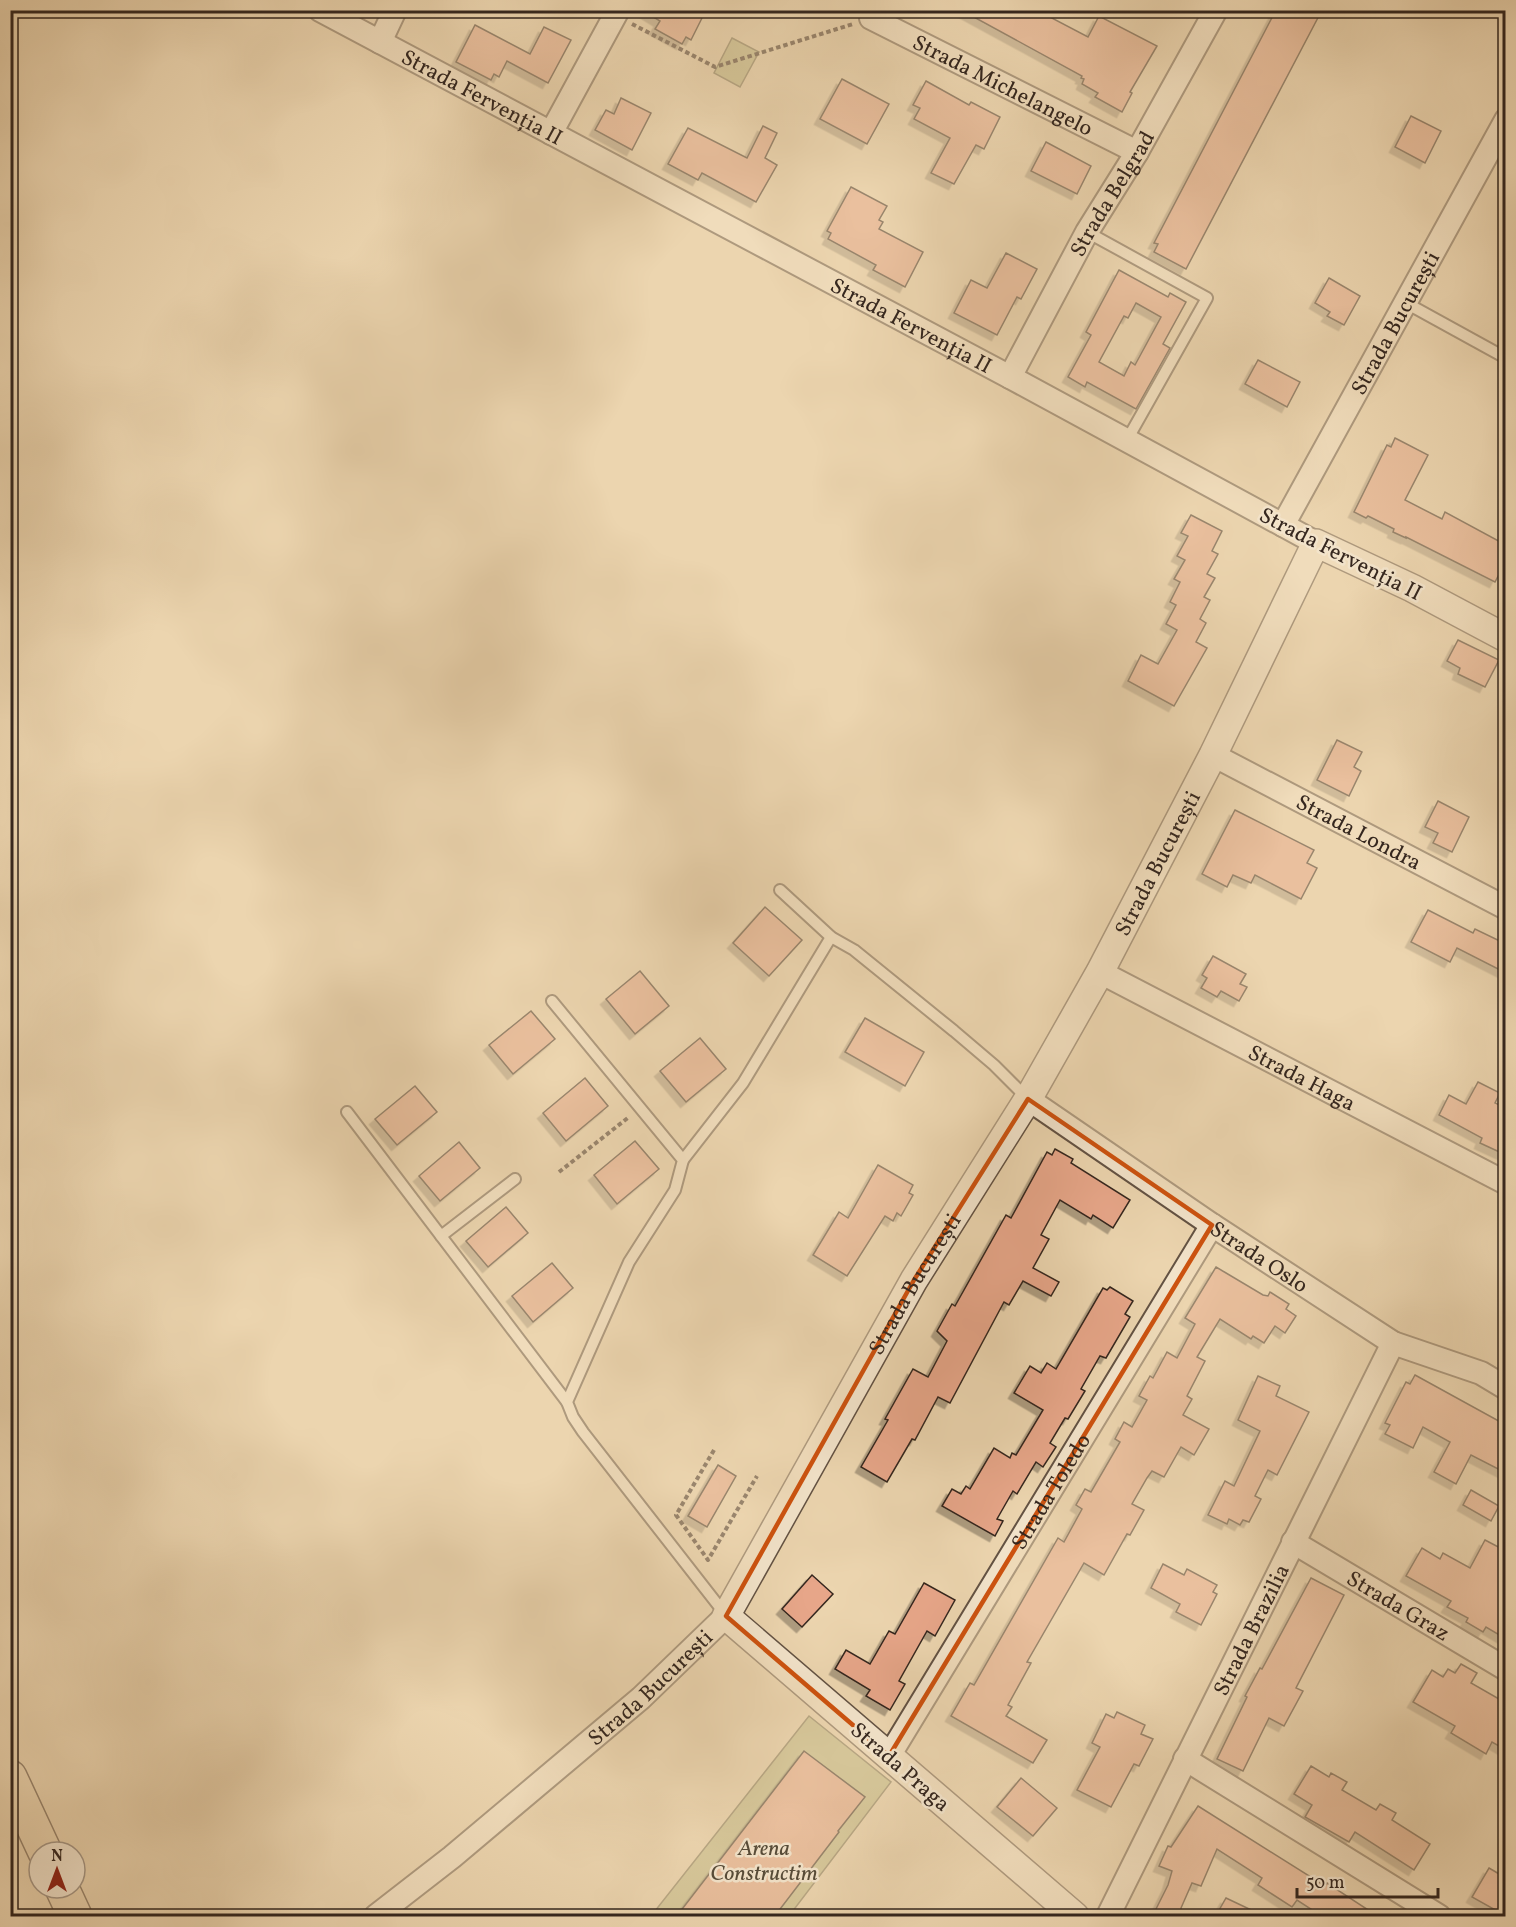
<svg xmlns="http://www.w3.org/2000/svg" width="1516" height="1927" font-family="Vollkorn,serif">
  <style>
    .green { fill: #bebb86; stroke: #7a7152; stroke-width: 1.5 }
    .building { fill: #e7a689; stroke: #35271f; stroke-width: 1.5; fill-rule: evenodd; filter: url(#shadow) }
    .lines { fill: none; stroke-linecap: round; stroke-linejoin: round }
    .service-casing { stroke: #635243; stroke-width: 14 }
    .minor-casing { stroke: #635243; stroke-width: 26 }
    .tertiary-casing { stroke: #635243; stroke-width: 30 }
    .primary-casing { stroke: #35271f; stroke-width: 36 }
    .path { stroke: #35271f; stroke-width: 4; stroke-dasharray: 4.5 3; stroke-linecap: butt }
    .service { stroke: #f3e4cb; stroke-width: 10 }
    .minor { stroke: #f3e4cb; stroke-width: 22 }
    .tertiary { stroke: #f3e4cb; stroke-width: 27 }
    .primary { stroke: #ecd5af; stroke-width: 33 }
    .marked { fill: none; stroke: #cd520f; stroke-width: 4.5; stroke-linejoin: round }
    .labels { text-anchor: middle; stroke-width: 5; stroke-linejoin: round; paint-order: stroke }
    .street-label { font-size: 22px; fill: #35271f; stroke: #f3e4cb }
    .park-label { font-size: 22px; font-style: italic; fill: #574c39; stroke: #f3e4cb }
  </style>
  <defs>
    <filter id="shadow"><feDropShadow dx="-5.5" dy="5.5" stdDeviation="0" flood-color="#0004"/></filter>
  </defs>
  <rect width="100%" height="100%" fill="#ecd5af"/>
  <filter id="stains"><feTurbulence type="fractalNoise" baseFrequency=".00333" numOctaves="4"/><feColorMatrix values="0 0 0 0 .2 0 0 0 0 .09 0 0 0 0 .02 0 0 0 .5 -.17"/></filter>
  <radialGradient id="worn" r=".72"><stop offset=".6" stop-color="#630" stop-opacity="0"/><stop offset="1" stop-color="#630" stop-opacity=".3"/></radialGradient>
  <g class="green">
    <path d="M732,38L759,52L740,87L714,73Z"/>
    <path d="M809,1716L891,1782L789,1916H651Z"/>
  </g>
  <g class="building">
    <path d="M642,10H706L691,40L686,37L682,44L655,29L660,21Z"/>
    <path d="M961,10H1049L1046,15L1088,37L1099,16L1157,46L1130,92L1132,93L1122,112L1095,97L1098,93L1082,84L1084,79L1081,78L1082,76Z"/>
    <path d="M1276,10H1322L1186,269L1154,252L1158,244L1154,243Z"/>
    <path d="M475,25L530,54L544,27L571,40L548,83L507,61L499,77L494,74L491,80L456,62Z"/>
    <path d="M842,79L889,104L867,144L820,119Z"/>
    <path d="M926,81L969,105L971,102L1000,117L984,149L976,145L954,184L931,173L950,138L914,119L920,108L913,105Z"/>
    <path d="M621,98L651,113L632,150L595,130L606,110L614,114Z"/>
    <path d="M1411,116L1441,131L1425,163L1395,147Z"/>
    <path d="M763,126L777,133L765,158L777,165L756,202L702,173L698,180L668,164L688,128L747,158Z"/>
    <path d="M1046,142L1091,166L1077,194L1031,171Z"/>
    <path d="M851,187L887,206L879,220L883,222L879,229L923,252L905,287L873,270L876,265L828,239L831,233L827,231Z"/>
    <path d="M1006,253L1037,269L1021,299L1017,297L997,335L954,313L971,280L987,288Z"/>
    <path d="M1119,270L1168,297L1170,293L1186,302L1163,344L1170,348L1136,409L1087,382L1085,387L1068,377L1091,335L1086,332ZM1136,303L1161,317L1135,365L1131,362L1124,376L1099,362L1124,316L1128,318Z"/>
    <path d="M1329,278L1360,296L1344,325L1327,316L1330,312L1315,303Z"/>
    <path d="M1258,360L1300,382L1287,407L1245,384Z"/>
    <path d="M1395,438L1428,455L1405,500L1442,519L1445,512L1506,545V561L1495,582L1406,537V538L1393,532L1394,529L1368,516L1366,518L1354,512L1387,445L1391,447Z"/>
    <path d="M1191,515L1222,531L1212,551L1218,554L1207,574L1215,578L1204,597L1210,600L1200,619L1206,623L1196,642L1207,648L1174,706L1128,681L1141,655L1158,664L1177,630L1166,624L1176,605L1170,602L1180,582L1174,579L1185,560L1177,556L1188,536L1181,533Z"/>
    <path d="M1458,640L1499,660L1485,687L1458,674L1460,668L1447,661Z"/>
    <path d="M1337,740L1362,752L1354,767L1361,771L1349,796L1317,780Z"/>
    <path d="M1438,801L1469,817L1452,852L1433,843L1438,833L1425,827Z"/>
    <path d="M1235,810L1314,850L1307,863L1317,868L1301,899L1255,875L1251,883L1233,875L1227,887L1202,874Z"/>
    <path d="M765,907L802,940L769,976L733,943Z"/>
    <path d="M1428,910L1473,933L1475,929L1506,944V973L1457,948L1450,962L1411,942Z"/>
    <path d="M1213,956L1246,974L1240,984L1247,987L1239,1001L1221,991L1217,997L1201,988L1207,978L1202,975Z"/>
    <path d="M640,971L669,1006L635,1034L606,999Z"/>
    <path d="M531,1011L555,1039L513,1074L489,1045Z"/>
    <path d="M865,1018L924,1052L905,1086L845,1052Z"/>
    <path d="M700,1038L726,1069L686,1102L660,1071Z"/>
    <path d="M585,1078L608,1106L566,1141L543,1113Z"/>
    <path d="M1478,1082L1500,1093L1495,1103L1506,1108V1155L1480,1143L1482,1138L1439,1115L1449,1095L1466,1104Z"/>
    <path d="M415,1086L437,1112L397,1145L375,1119Z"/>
    <path d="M635,1141L659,1169L617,1204L594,1175Z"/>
    <path d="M459,1142L480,1168L440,1201L419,1176Z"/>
    <path d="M1055,1149L1073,1159L1071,1163L1130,1200L1113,1228L1093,1215L1091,1219L1060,1200L1041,1235L1049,1239L1033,1268L1059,1282L1051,1296L1023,1281L1009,1305L1004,1302L950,1403L938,1397L915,1440L912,1439L887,1482L861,1467L888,1420L885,1419L913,1369L928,1377L947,1341L937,1331L952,1304L955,1306L1006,1215L1011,1218L1047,1152L1052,1155Z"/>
    <path d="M878,1165L913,1185L909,1193L913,1195L901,1216L897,1213L893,1221L885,1216L847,1276L813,1255L839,1212L848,1218Z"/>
    <path d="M506,1207L528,1233L488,1267L466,1241Z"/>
    <path d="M552,1263L573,1288L533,1322L512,1296Z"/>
    <path d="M1216,1267L1263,1295L1268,1296L1270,1292L1289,1304L1286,1309L1296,1316L1285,1333L1275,1326L1264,1343L1253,1336L1251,1339L1220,1319L1197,1357L1205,1361L1187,1396L1192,1399L1183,1415L1209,1429L1194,1455L1181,1447L1164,1477L1152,1471L1147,1478L1132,1504L1144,1510L1130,1535L1127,1534L1104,1575L1084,1563L1027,1662L1031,1663L1008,1705L1012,1707L1006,1716L1047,1740L1033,1763L951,1716L970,1683L974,1685L1058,1538L1064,1542L1082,1509L1076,1505L1085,1489L1091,1492L1120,1442L1115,1439L1124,1422L1132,1427L1147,1400L1139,1396L1150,1376L1153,1378L1167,1352L1177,1358L1195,1324L1185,1318Z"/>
    <path d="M1110,1287L1133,1301L1125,1314L1130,1317L1106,1358L1100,1356L1081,1389L1085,1391L1068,1419L1065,1418L1050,1443L1056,1447L1043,1467L1036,1462L1017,1494L1013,1491L997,1519L1003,1521L995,1536L942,1506L952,1489L961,1494L966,1486L970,1489L994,1448L1010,1458L1012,1453L1016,1455L1043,1410L1014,1393L1030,1366L1041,1373L1047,1363L1056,1369L1103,1288L1107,1290Z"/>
    <path d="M1415,1375L1506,1425V1473L1471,1455L1456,1484L1434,1472L1450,1442L1423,1427L1413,1448L1385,1434L1390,1425L1385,1423L1406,1382L1410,1384Z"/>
    <path d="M1258,1376L1280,1386L1276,1396L1309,1412L1277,1475L1268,1470L1255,1496L1261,1499L1249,1522L1243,1520L1240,1525L1229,1519L1227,1524L1208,1515L1225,1481L1234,1486L1260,1431L1238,1420Z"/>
    <path d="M718,1465L736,1476L707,1527L688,1516Z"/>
    <path d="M1471,1490L1499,1506L1491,1521L1463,1505Z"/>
    <path d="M1485,1540L1506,1551V1639L1486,1627L1483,1632L1466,1622L1468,1618L1447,1607L1451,1601L1406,1576L1422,1548L1440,1559L1443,1553L1470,1568Z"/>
    <path d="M1163,1564L1184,1575L1187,1569L1217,1585L1213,1592L1217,1594L1201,1625L1176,1612L1180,1604L1151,1588Z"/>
    <path d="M812,1575L833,1594L802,1627L782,1609Z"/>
    <path d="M1311,1578L1344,1595L1296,1688L1303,1691L1284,1726L1269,1718L1243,1771L1217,1759L1247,1697L1245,1696L1260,1668L1262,1669Z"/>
    <path d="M924,1583L955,1600L935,1636L927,1631L899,1681L905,1684L890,1710L866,1696L870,1690L835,1669L846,1650L870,1664L889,1631L895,1634Z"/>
    <path d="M1461,1664L1477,1673L1471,1683L1506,1703V1750L1492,1742L1486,1754L1451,1733L1455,1726L1413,1702L1432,1670L1443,1677L1448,1669L1455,1673Z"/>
    <path d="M1117,1712L1145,1725L1141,1734L1153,1739L1139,1766L1134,1764L1111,1807L1077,1790L1100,1747L1092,1743L1106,1714L1114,1718Z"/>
    <path d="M804,1751L865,1797L838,1831L839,1832L774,1917H676Z"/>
    <path d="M1311,1766L1329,1777L1331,1773L1347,1782L1342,1790L1376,1810L1380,1804L1396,1813L1392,1820L1430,1844L1414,1870L1355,1832L1349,1842L1305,1817L1312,1805L1294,1794Z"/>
    <path d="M1021,1778L1057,1808L1033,1836L997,1807Z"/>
    <path d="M1198,1806L1325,1886L1327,1883L1379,1917H1323L1297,1900L1292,1907L1258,1885L1262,1878L1217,1849L1201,1886L1192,1883L1181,1908L1182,1917H1152L1168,1885L1172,1871L1159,1866L1168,1846L1171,1847Z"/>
    <path d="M1489,1868L1506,1878V1916L1472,1897Z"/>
    <path d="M1226,1898L1266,1917H1227L1218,1912Z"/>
  </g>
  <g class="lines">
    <g class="service-casing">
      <g id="service">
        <path d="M1087,232L1207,298L1127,440"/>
        <path d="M1406,303L1506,358"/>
        <path d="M780,890L831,937L854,950L954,1031L994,1065L1027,1098"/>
        <path d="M552,1001L683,1160L675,1190L629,1262L567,1402L573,1417L583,1432L725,1614"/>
        <path d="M347,1112L567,1402"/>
        <path d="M683,1160L743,1083L831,937"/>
        <path d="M441,1236L515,1179"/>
      </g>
    </g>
    <g class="minor-casing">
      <g id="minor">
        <path id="s1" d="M320,10L1010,377L1316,543"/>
        <path id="s2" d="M871,18L1137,152"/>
        <path d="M380,42L395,10"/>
        <path d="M551,133L618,10"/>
        <path id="s3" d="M1010,377L1087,232L1137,152L1216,10"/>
        <path id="s4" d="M1283,525L1506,120"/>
        <path id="s5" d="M1213,755L1506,908"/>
        <path id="s6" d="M1100,972L1506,1183"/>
        <path id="s7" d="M1028,1099L1212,1225L1393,1343L1481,1373L1506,1388"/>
        <path id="s8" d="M1293,1542L1506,1669"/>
        <path id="s9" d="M889,1756L1212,1225"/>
        <path d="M1185,1759L1439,1916"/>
        <path id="s10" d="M376,1916L452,1857L641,1698L726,1616"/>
        <path id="s11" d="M1108,1916L1393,1343"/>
      </g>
    </g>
    <g class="tertiary-casing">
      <g id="tertiary">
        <path id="s12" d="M1075,1916L726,1616L914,1280L1028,1099L1100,972L1213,755L1316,543L1412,588L1506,638"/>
      </g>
    </g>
    <g class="primary-casing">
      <g id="primary">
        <path d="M10,1777L45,1852"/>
        <path d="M62,1888L75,1916"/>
      </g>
    </g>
    <g class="path">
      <path d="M632,24L715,67L853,24"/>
      <path d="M559,1172L629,1117"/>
      <path d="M714,1450L676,1515L708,1560L757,1476"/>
    </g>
    <use href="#service" class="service"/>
    <use href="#minor" class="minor"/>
    <use href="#tertiary" class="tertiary"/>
    <use href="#primary" class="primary"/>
  </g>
  <path d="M0 0H1516V1927H0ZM1028,1099L1212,1225L889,1756L726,1616L914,1280Z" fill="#ecd5af" fill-opacity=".55" fill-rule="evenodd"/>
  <path class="marked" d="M1028,1099L1212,1225L889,1756L726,1616L914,1280Z"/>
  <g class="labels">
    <g class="street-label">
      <text dy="8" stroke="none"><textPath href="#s2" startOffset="148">Strada Michelangelo</textPath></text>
      <text dy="8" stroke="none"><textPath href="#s1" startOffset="184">Strada Fervenția II</textPath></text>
      <text dy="8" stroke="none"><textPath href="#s3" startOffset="210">Strada Belgrad</textPath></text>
      <text dy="8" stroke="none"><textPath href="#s4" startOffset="231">Strada București</textPath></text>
      <text dy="8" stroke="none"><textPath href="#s1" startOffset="670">Strada Fervenția II</textPath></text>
      <text transform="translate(1341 553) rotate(27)" y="8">Strada Fervenția II</text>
      <text dy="8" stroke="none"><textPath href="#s5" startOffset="165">Strada Londra</textPath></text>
      <text dy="8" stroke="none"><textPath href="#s12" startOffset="1328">Strada București</textPath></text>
      <text dy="8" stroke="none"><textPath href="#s6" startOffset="228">Strada Haga</textPath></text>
      <text dy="8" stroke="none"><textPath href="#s7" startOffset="280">Strada Oslo</textPath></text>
      <text dy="8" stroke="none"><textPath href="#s12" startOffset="842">Strada București</textPath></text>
      <text dy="8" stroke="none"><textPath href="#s9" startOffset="310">Strada Toledo</textPath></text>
      <text dy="8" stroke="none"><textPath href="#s8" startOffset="123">Strada Graz</textPath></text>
      <text dy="8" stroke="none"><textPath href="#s11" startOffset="320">Strada Brazilia</textPath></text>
      <text dy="8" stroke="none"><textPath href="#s10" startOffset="357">Strada București</textPath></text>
      <text transform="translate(901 1766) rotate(41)" y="8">Strada Praga</text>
    </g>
    <g class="park-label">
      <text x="764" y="1855">Arena<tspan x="764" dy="25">Constructim</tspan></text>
    </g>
  </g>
  <rect width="1516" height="1927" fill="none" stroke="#ecd5af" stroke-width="36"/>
  <rect x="12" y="12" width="1492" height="1903" fill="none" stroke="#35271f" stroke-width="3"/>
  <rect x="18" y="18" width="1480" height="1891" fill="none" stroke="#35271f" stroke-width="1.5"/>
  <g transform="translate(57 1870)"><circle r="28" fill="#f3e4cb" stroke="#a79886" stroke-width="1.5"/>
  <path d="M0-4.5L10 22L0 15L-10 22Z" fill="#8f2418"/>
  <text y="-9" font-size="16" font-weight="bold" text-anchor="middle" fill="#35271f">N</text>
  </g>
  <path d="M1297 1888v9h141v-9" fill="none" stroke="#35271f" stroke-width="3"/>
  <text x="1306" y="1888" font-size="18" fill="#35271f" stroke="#f3e4cb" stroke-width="4.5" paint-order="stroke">50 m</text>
  <rect width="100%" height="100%" filter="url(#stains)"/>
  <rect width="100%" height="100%" fill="url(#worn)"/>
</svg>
